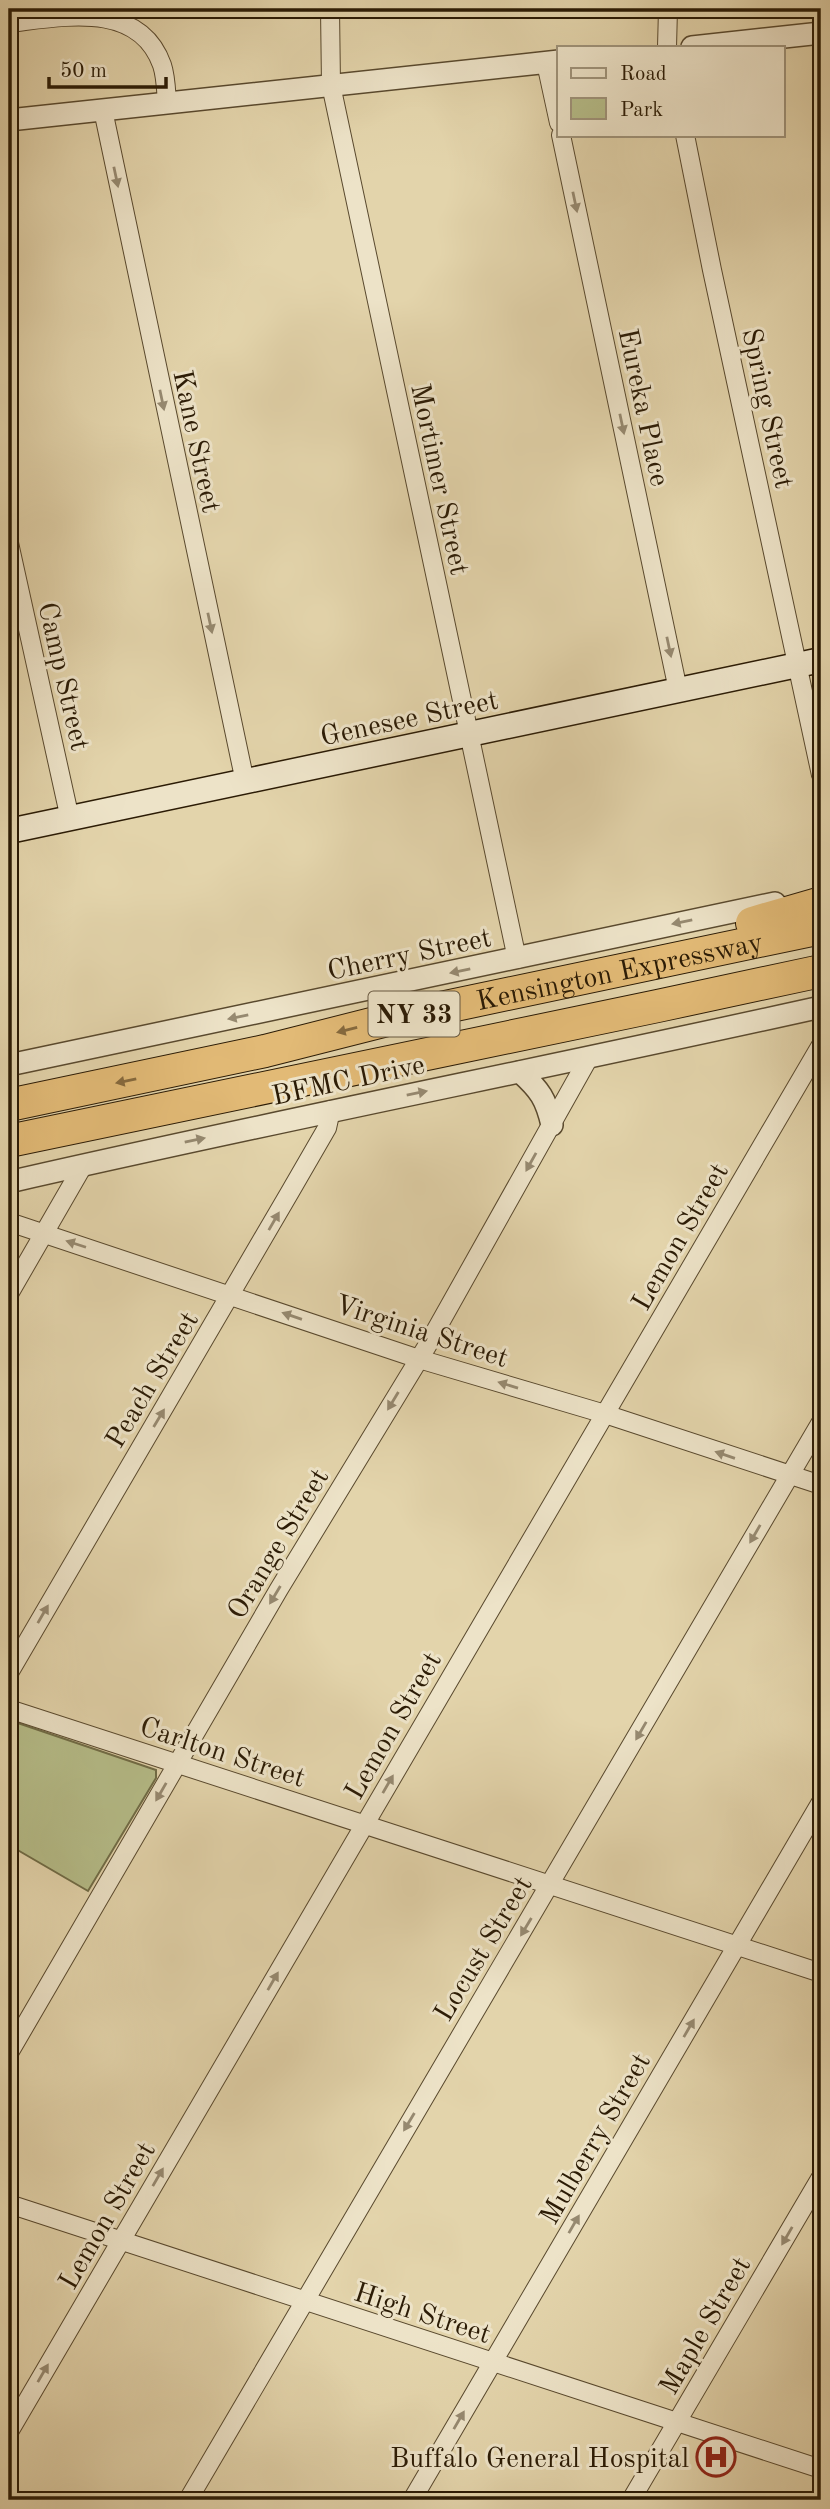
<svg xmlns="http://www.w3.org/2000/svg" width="830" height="2509" font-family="'Old Standard TT',serif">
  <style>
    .green { fill: #b5bc88; stroke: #706c46; stroke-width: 2 }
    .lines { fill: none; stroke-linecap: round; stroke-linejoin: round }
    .minor-casing { stroke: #59492e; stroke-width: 20 }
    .tertiary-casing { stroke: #59492e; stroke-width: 24 }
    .secondary-casing { stroke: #2b1b05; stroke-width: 27 }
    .motorway-casing { stroke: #2b1b05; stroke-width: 34 }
    .minor { stroke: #ede3c8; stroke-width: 18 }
    .tertiary { stroke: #ede3c8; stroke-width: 21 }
    .secondary { stroke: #ede3c8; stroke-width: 24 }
    .motorway { stroke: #e2ba76; stroke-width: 32 }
    .oneway { fill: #968970 }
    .oneway2 { fill: #866a3e }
    .labels { text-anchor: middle; stroke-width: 6; stroke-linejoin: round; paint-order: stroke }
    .shield { fill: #ede3c8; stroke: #655740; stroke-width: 2 }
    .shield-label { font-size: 26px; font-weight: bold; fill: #2b1b05 }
    .street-label { font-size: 28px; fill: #2b1b05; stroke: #ede3c8 }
    .poi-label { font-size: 28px; fill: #2b1b05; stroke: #ede3c8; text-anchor: end }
  </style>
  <rect width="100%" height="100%" fill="#e3d4ab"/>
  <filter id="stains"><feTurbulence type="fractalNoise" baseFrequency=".00286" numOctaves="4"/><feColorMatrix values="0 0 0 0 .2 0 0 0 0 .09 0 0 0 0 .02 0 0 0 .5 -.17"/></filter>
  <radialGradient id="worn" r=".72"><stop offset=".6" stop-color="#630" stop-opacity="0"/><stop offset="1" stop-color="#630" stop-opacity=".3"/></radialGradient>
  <path class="green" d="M9,1720L156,1770V1778L88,1891L9,1845Z"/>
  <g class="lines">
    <g class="minor-casing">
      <g id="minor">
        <path d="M330,9L331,85L517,959"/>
        <path d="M9,23C62,17 139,0 162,65C166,77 166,90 167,103"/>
        <path d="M667,47L668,9"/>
        <path d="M546,63L559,123"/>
        <path d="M103,110L245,782"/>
        <path d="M561,135L678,690"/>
        <path d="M685,135L712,270L821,775"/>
        <path d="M9,543L70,819"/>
        <path d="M9,1222L419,1359L605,1414L821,1485"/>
        <path d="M9,1294L84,1164"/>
        <path d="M9,1673L290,1192L327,1128L331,1110"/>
        <path d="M9,1709L821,1973"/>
        <path d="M9,2053L279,1589L427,1346L588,1059"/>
        <path d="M9,2204L821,2469"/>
        <path d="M9,2432L821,1045"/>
        <path d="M188,2500L821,1422"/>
        <path d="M412,2500L821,1802"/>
        <path d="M631,2500L821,2177"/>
      </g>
    </g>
    <g class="tertiary-casing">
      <g id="tertiary">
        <path d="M692,47L821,33"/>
        <path d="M9,120L559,61"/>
        <path d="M9,1065L775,903"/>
        <path d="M520,1072C540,1090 546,1099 552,1125"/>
        <path d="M9,1182C279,1120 551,1067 821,1007"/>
      </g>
    </g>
    <g class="secondary-casing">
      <path id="secondary" d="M9,831L821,660"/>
    </g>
    <g class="motorway-casing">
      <g id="motorway">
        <path d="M752,923L821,903"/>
        <path id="s1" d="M9,1105L265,1051L403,1016L821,928"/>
        <path d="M9,1141C280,1083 551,1030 821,971"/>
      </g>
    </g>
    <use href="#minor" class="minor"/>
    <use href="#tertiary" class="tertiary"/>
    <use href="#secondary" class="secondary"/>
    <use href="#motorway" class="motorway"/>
  </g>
  <defs><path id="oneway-solid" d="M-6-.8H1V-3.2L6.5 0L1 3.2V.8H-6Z" transform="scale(1.75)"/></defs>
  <g class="oneway">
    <use href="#oneway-solid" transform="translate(116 177) rotate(78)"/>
    <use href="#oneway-solid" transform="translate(575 202) rotate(78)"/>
    <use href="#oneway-solid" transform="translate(162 400) rotate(78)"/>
    <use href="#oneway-solid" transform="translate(622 424) rotate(78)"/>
    <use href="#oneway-solid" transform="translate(210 623) rotate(78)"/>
    <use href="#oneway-solid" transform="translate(669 647) rotate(78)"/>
    <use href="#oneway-solid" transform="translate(682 922) rotate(168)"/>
    <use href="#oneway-solid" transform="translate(460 971) rotate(168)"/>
    <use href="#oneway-solid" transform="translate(238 1017) rotate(168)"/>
    <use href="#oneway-solid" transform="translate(417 1093) rotate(-11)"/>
    <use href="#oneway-solid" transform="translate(195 1140) rotate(-12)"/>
    <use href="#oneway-solid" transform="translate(531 1162) rotate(119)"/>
    <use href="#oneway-solid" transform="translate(274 1221) rotate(-60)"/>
    <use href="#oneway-solid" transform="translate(76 1244) rotate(-162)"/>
    <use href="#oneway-solid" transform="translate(292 1316) rotate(-161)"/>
    <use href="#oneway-solid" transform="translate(508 1385) rotate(-163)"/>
    <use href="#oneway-solid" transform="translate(393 1401) rotate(121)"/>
    <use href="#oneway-solid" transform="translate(159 1418) rotate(-59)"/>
    <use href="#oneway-solid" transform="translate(725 1455) rotate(-161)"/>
    <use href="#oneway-solid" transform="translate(755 1534) rotate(120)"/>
    <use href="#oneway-solid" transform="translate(275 1595) rotate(121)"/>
    <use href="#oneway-solid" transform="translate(43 1614) rotate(-60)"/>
    <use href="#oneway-solid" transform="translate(641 1731) rotate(120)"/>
    <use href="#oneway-solid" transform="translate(388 1784) rotate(-60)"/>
    <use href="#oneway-solid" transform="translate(161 1792) rotate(120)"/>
    <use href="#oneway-solid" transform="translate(526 1927) rotate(121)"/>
    <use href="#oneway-solid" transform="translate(273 1981) rotate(-60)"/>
    <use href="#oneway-solid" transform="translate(689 2028) rotate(-60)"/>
    <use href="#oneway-solid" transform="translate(409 2122) rotate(121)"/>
    <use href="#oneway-solid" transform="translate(158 2177) rotate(-60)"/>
    <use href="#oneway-solid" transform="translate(574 2224) rotate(-60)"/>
    <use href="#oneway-solid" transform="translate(787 2236) rotate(120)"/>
    <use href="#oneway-solid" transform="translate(43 2373) rotate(-60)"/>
    <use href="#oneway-solid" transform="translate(459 2420) rotate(-60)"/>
  </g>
  <g class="oneway2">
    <use href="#oneway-solid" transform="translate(347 1030) rotate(166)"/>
    <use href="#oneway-solid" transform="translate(126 1081) rotate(168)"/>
  </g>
  <defs>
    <g id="hospital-ring" transform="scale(2.0125)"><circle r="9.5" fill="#ede3c8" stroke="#8f2418" stroke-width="1.5"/><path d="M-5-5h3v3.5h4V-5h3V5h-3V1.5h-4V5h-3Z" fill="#8f2418"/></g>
  </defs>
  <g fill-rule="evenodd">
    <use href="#hospital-ring" x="716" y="2457"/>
  </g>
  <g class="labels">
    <rect class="shield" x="368.5" y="991.5" width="91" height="45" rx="5"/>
    <g class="shield-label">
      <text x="414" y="1023">NY 33</text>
    </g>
    <g class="street-label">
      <text transform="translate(645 407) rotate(78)" y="10">Eureka Place</text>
      <text transform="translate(769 408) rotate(78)" y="10">Spring Street</text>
      <text transform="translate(198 441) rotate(78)" y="10">Kane Street</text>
      <text transform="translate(441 479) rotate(78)" y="10">Mortimer Street</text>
      <text transform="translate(65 676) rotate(77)" y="10">Camp Street</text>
      <text transform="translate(409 717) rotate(-12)" y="10">Genesee Street</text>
      <text transform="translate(409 953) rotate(-12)" y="10">Cherry Street</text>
      <text dy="10" stroke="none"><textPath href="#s1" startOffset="625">Kensington Expressway</textPath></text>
      <text transform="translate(348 1079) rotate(-12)" y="10">BFMC Drive</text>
      <text transform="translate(679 1236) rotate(-60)" y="10">Lemon Street</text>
      <text transform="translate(422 1330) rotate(18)" y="10">Virginia Street</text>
      <text transform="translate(151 1379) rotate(-59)" y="10">Peach Street</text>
      <text transform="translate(277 1543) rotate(-59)" y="10">Orange Street</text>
      <text transform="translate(392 1725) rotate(-60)" y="10">Lemon Street</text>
      <text transform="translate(223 1751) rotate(18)" y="10">Carlton Street</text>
      <text transform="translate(482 1948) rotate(-59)" y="10">Locust Street</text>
      <text transform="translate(594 2138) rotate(-60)" y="10">Mulberry Street</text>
      <text transform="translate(106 2215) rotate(-60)" y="10">Lemon Street</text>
      <text transform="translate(423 2312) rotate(18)" y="10">High Street</text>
      <text transform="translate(704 2325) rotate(-60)" y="10">Maple Street</text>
    </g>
    <g class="poi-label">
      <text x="689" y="2467">Buffalo General Hospital</text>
    </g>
  </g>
  <rect width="830" height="2509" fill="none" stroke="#e3d4ab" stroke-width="35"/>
  <rect x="10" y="10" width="809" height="2488" fill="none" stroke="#2b1b05" stroke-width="3.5"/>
  <rect x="18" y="18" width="795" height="2474" fill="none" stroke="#2b1b05" stroke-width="2"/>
  <rect x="557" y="46" width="228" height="91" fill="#ede3c8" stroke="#9f937a" stroke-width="2"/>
  <rect x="571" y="68" width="35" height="10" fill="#ede3c8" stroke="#9f937a" stroke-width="2"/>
  <text x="620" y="80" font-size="21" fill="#2b1b05">Road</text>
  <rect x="571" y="98" width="35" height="21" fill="#b5bc88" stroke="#9f937a" stroke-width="2"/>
  <text x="620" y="116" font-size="21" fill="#2b1b05">Park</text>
  <path d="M49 77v10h117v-10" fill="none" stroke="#2b1b05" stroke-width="3.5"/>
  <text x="60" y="77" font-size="21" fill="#2b1b05" stroke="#ede3c8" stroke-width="5" paint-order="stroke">50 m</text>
  <rect width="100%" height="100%" filter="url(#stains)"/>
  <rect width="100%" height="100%" fill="url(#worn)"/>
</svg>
